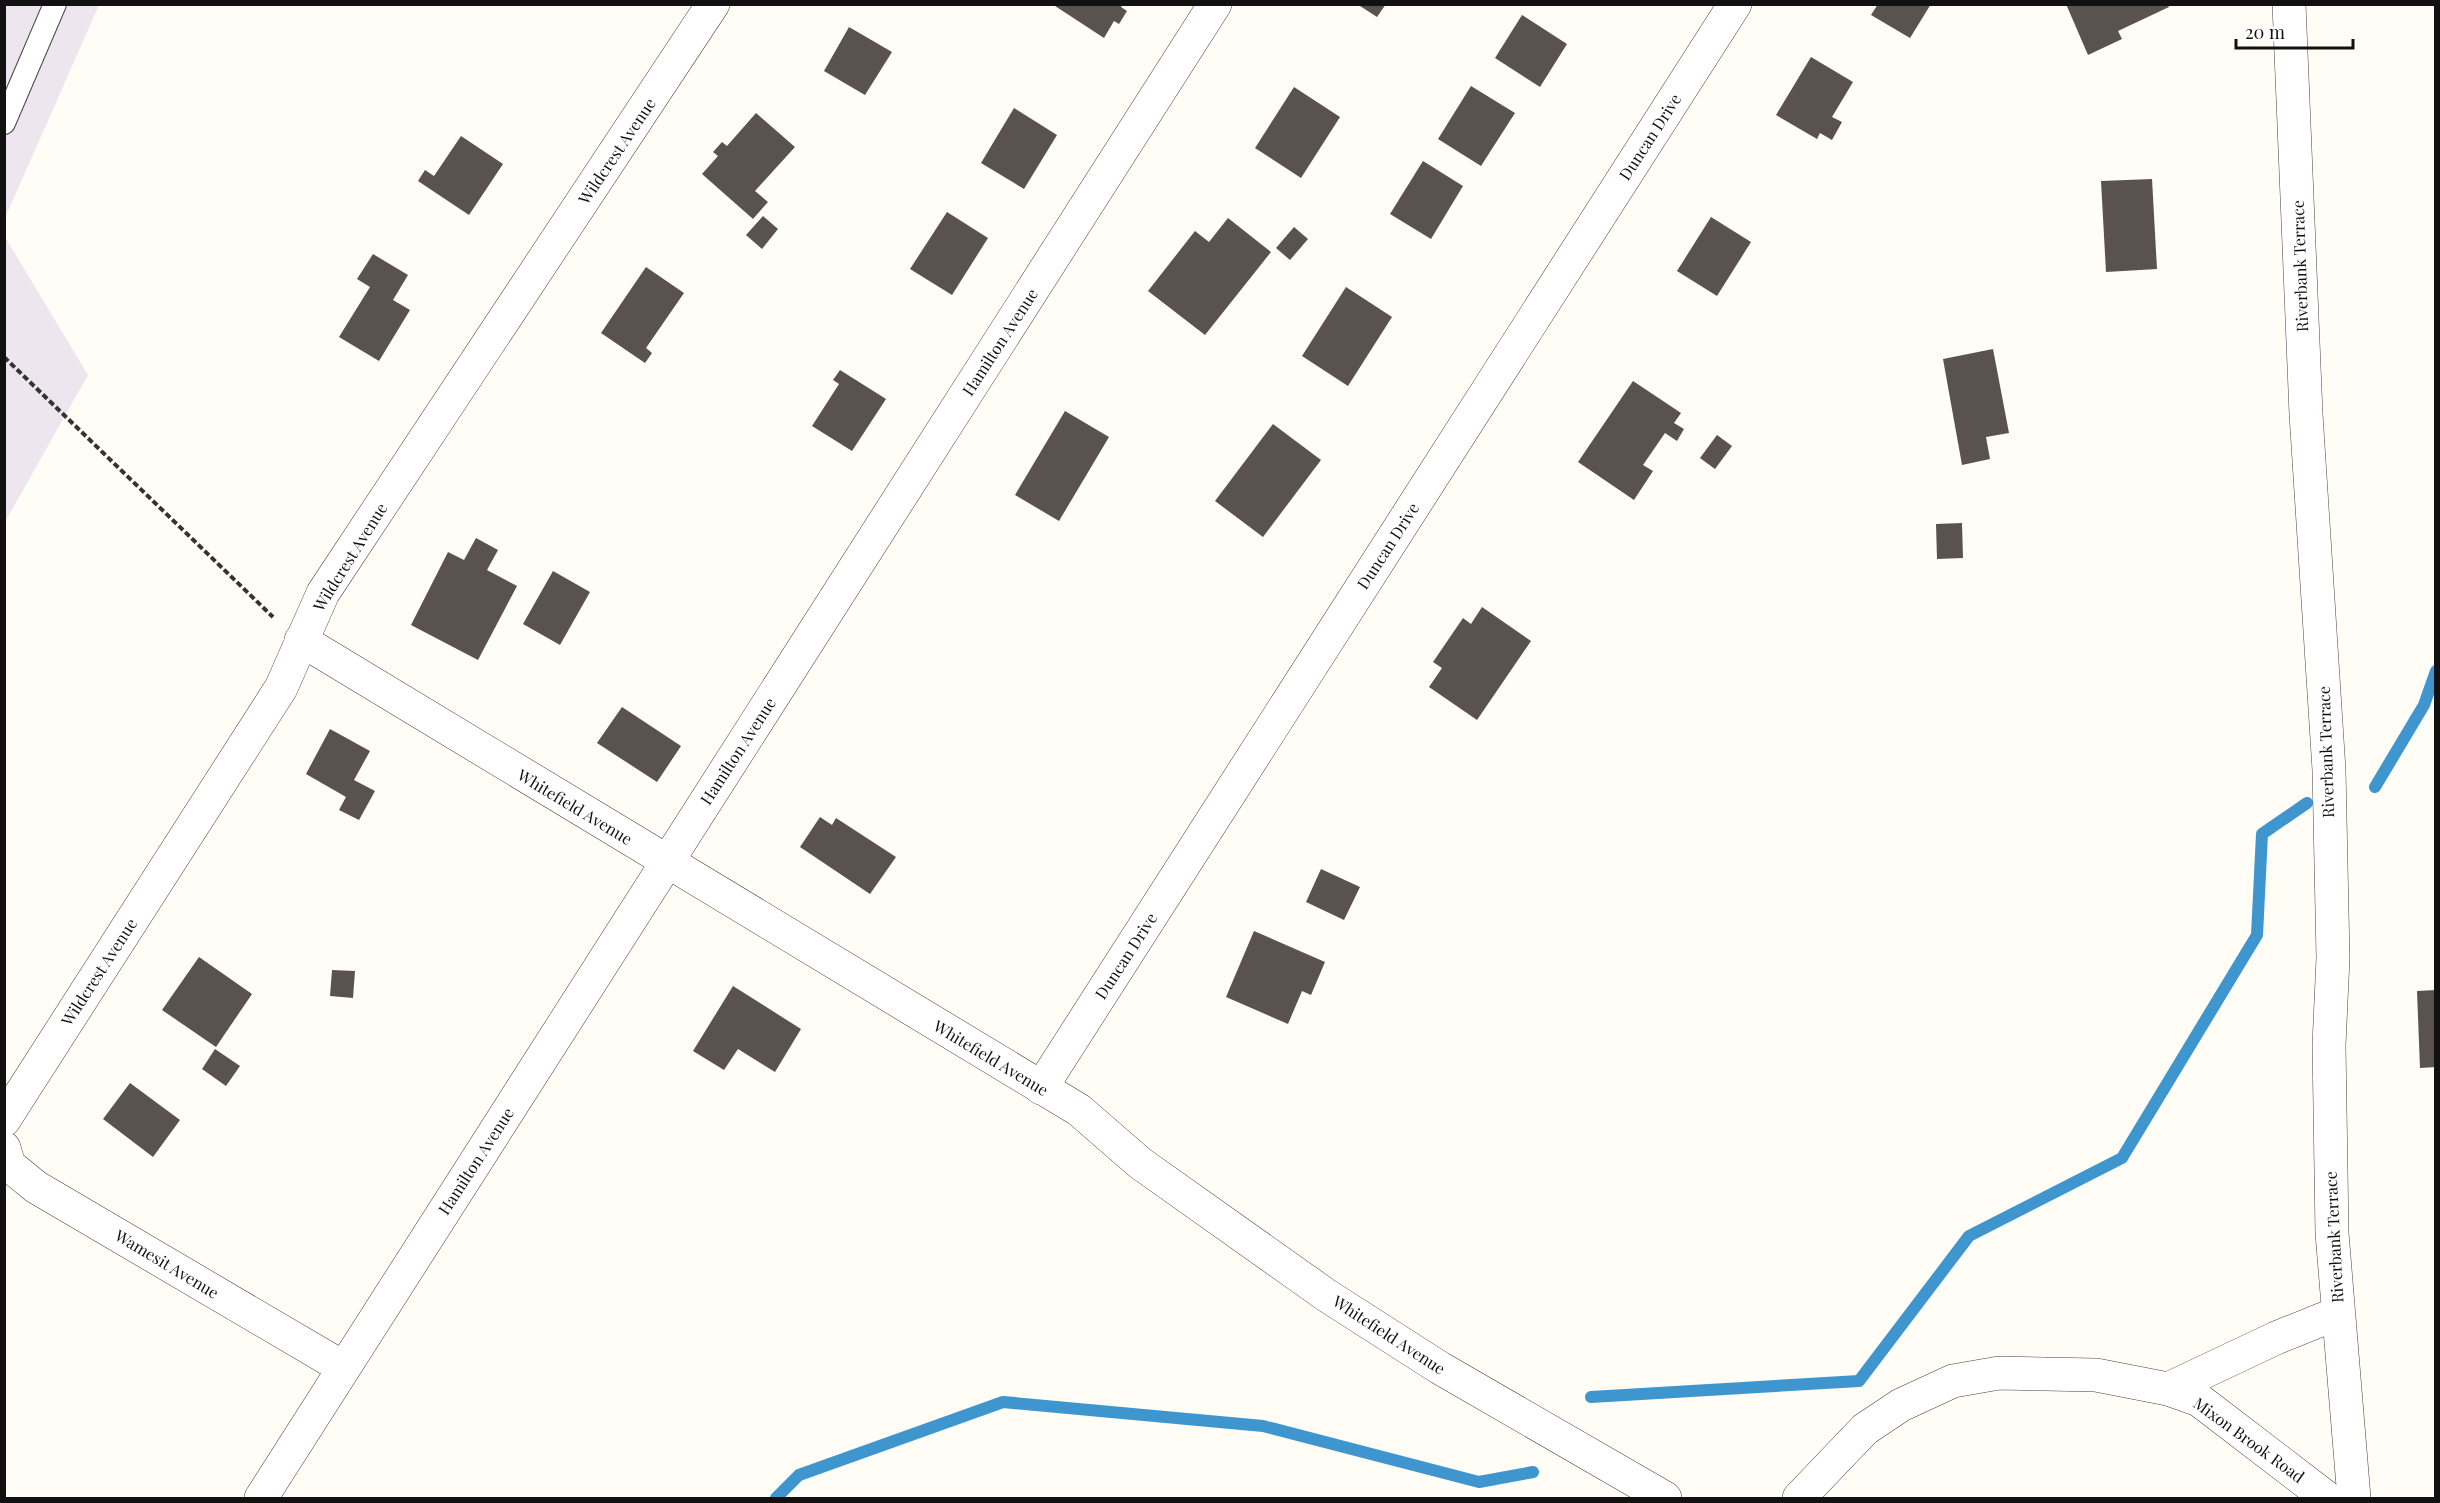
<svg xmlns="http://www.w3.org/2000/svg" width="2440" height="1503" font-family="'Playfair Display',serif">
  <style>
    .industrial { fill: #eee6ef }
    .lines { fill: none; stroke-linecap: round; stroke-linejoin: round }
    .stream { stroke: #3f96cf; stroke-width: 12 }
    .building { fill: #5a524d }
    .lane-casing { stroke: #444; stroke-width: 24 }
    .street-casing { stroke: #444; stroke-width: 34 }
    .path { stroke: #333; stroke-width: 4; stroke-dasharray: 6 3; stroke-linecap: butt }
    .lane { stroke: #fff; stroke-width: 22 }
    .street { stroke: #fff; stroke-width: 33 }
    .labels { text-anchor: middle; stroke-width: 6; stroke-linejoin: round; paint-order: stroke }
    .street-label { font-size: 16px; fill: #111; stroke: #fff }
  </style>
  <rect width="100%" height="100%" fill="#fffdf5"/>
  <g class="industrial">
    <path d="M5,5H99L5,218Z"/>
    <path d="M5,237L88,375L5,522Z"/>
  </g>
  <g class="lines">
    <g class="stream">
      <path d="M2375,787L2424,705L2436,671"/>
      <path d="M1591,1397L1859,1381L1969,1236L2122,1158L2257,935L2262,834L2307,803"/>
      <path d="M776,1498L799,1475L1003,1402L1263,1426L1479,1482L1533,1472"/>
    </g>
  </g>
  <g class="building">
    <path d="M1052,4H1123L1121,7L1127,11L1119,24L1114,21L1104,38Z"/>
    <path d="M1357,4H1386L1377,17Z"/>
    <path d="M1878,4H1931L1910,38L1871,15Z"/>
    <path d="M2066,4H2168L2169,7L2118,31L2122,39L2088,55Z"/>
    <path d="M1522,15L1567,44L1540,87L1495,58Z"/>
    <path d="M849,27L892,52L865,95L824,71Z"/>
    <path d="M1811,57L1853,82L1832,117L1842,122L1832,140L1820,133L1817,139L1776,115Z"/>
    <path d="M1471,86L1515,113L1481,166L1438,139Z"/>
    <path d="M1294,87L1340,117L1301,178L1255,148Z"/>
    <path d="M1014,108L1057,135L1024,189L981,163Z"/>
    <path d="M756,113L795,147L755,191L768,202L753,219L702,174L718,156L713,152L722,142L727,146Z"/>
    <path d="M461,136L503,164L469,215L418,181L425,170L434,176Z"/>
    <path d="M1423,161L1463,186L1431,239L1390,214Z"/>
    <path d="M2152,179L2157,269L2106,272L2101,181Z"/>
    <path d="M947,212L988,238L952,295L910,269Z"/>
    <path d="M763,216L778,229L762,249L746,235Z"/>
    <path d="M1711,217L1751,242L1717,296L1677,271Z"/>
    <path d="M1228,218L1271,252L1205,335L1148,291L1195,231L1209,242Z"/>
    <path d="M1294,227L1308,239L1290,260L1276,248Z"/>
    <path d="M373,254L408,275L393,300L410,310L379,361L339,337L370,287L357,279Z"/>
    <path d="M646,267L684,293L646,348L652,353L645,363L601,333Z"/>
    <path d="M1346,287L1392,317L1348,386L1302,356Z"/>
    <path d="M1993,349L2009,433L1986,437L1990,459L1962,465L1943,359Z"/>
    <path d="M840,370L886,399L852,451L812,426L839,384L833,380Z"/>
    <path d="M1633,381L1681,413L1674,423L1684,429L1677,441L1665,433L1643,465L1653,471L1634,500L1578,462Z"/>
    <path d="M1065,411L1109,437L1059,521L1015,495Z"/>
    <path d="M1273,424L1321,460L1263,537L1215,501Z"/>
    <path d="M1717,435L1732,446L1715,469L1700,458Z"/>
    <path d="M1962,523L1963,558L1937,559L1936,524Z"/>
    <path d="M476,538L498,550L487,570L517,586L478,660L411,625L448,552L464,560Z"/>
    <path d="M553,571L590,592L560,645L523,624Z"/>
    <path d="M1482,607L1531,641L1477,720L1429,687L1442,668L1433,662L1463,618L1471,624Z"/>
    <path d="M622,707L681,746L657,782L597,743Z"/>
    <path d="M330,729L370,751L354,780L375,791L359,820L339,810L346,797L306,774Z"/>
    <path d="M820,817L832,825L836,818L896,857L870,894L800,847Z"/>
    <path d="M1321,869L1360,887L1344,920L1306,902Z"/>
    <path d="M1254,931L1325,962L1311,995L1302,991L1288,1024L1226,997Z"/>
    <path d="M199,957L252,994L216,1047L162,1010Z"/>
    <path d="M332,970L355,971L353,998L330,996Z"/>
    <path d="M733,986L801,1029L775,1072L738,1049L724,1070L693,1051Z"/>
    <path d="M2436,990V1067L2420,1068L2417,991Z"/>
    <path d="M215,1049L240,1066L226,1086L202,1069Z"/>
    <path d="M130,1083L180,1120L153,1157L103,1119Z"/>
  </g>
  <g class="lines">
    <g class="lane-casing">
      <path id="lane" d="M4,123L55,4"/>
    </g>
    <g class="street-casing">
      <g id="street">
        <path d="M2289,4L2306,414L2329,770L2333,958L2329,1045L2332,1233L2354,1498"/>
        <path d="M301,640L1079,1110L1140,1163L1326,1295L1440,1368L1665,1498"/>
        <path d="M1041,1088L1735,4"/>
        <path d="M4,1120L281,688L323,593L713,4"/>
        <path d="M4,1148L9,1165L36,1187L344,1368"/>
        <path d="M2168,1389L2276,1338L2338,1313"/>
        <path d="M261,1498L1215,4"/>
        <path d="M1799,1498L1865,1429L1901,1405L1953,1381L1999,1373L2096,1375L2168,1389L2199,1400L2327,1498"/>
      </g>
    </g>
    <path class="path" d="M4,357L273,617"/>
    <use href="#lane" class="lane"/>
    <use href="#street" class="street"/>
  </g>
  <g class="labels">
    <g class="street-label">
      <text transform="translate(1650 137) rotate(-57)" y="6">Duncan Drive</text>
      <text transform="translate(617 151) rotate(-56)" y="6">Wildcrest Avenue</text>
      <text transform="translate(2300 266) rotate(-92)" y="6">Riverbank Terrace</text>
      <text transform="translate(1000 342) rotate(-57)" y="6">Hamilton Avenue</text>
      <text transform="translate(1388 546) rotate(-57)" y="6">Duncan Drive</text>
      <text transform="translate(350 557) rotate(-58)" y="6">Wildcrest Avenue</text>
      <text transform="translate(738 751) rotate(-57)" y="6">Hamilton Avenue</text>
      <text transform="translate(2326 752) rotate(-92)" y="6">Riverbank Terrace</text>
      <text transform="translate(575 807) rotate(31)" y="6">Whitefield Avenue</text>
      <text transform="translate(1126 956) rotate(-57)" y="6">Duncan Drive</text>
      <text transform="translate(99 972) rotate(-57)" y="6">Wildcrest Avenue</text>
      <text transform="translate(991 1058) rotate(31)" y="6">Whitefield Avenue</text>
      <text transform="translate(476 1161) rotate(-57)" y="6">Hamilton Avenue</text>
      <text transform="translate(2334 1237) rotate(-93)" y="6">Riverbank Terrace</text>
      <text transform="translate(167 1264) rotate(31)" y="6">Wamesit Avenue</text>
      <text transform="translate(1389 1335) rotate(33)" y="6">Whitefield Avenue</text>
      <text transform="translate(2249 1440) rotate(36)" y="6">Mixon Brook Road</text>
    </g>
  </g>
  <rect width="2440" height="1503" fill="none" stroke="#111111" stroke-width="12"/>
  <path d="M2236 39v9h117v-9" fill="none" stroke="#111111" stroke-width="3"/>
  <text x="2245" y="39" font-size="18" fill="#111111" stroke="#ffffff" stroke-width="4.5" paint-order="stroke">20 m</text>
</svg>
